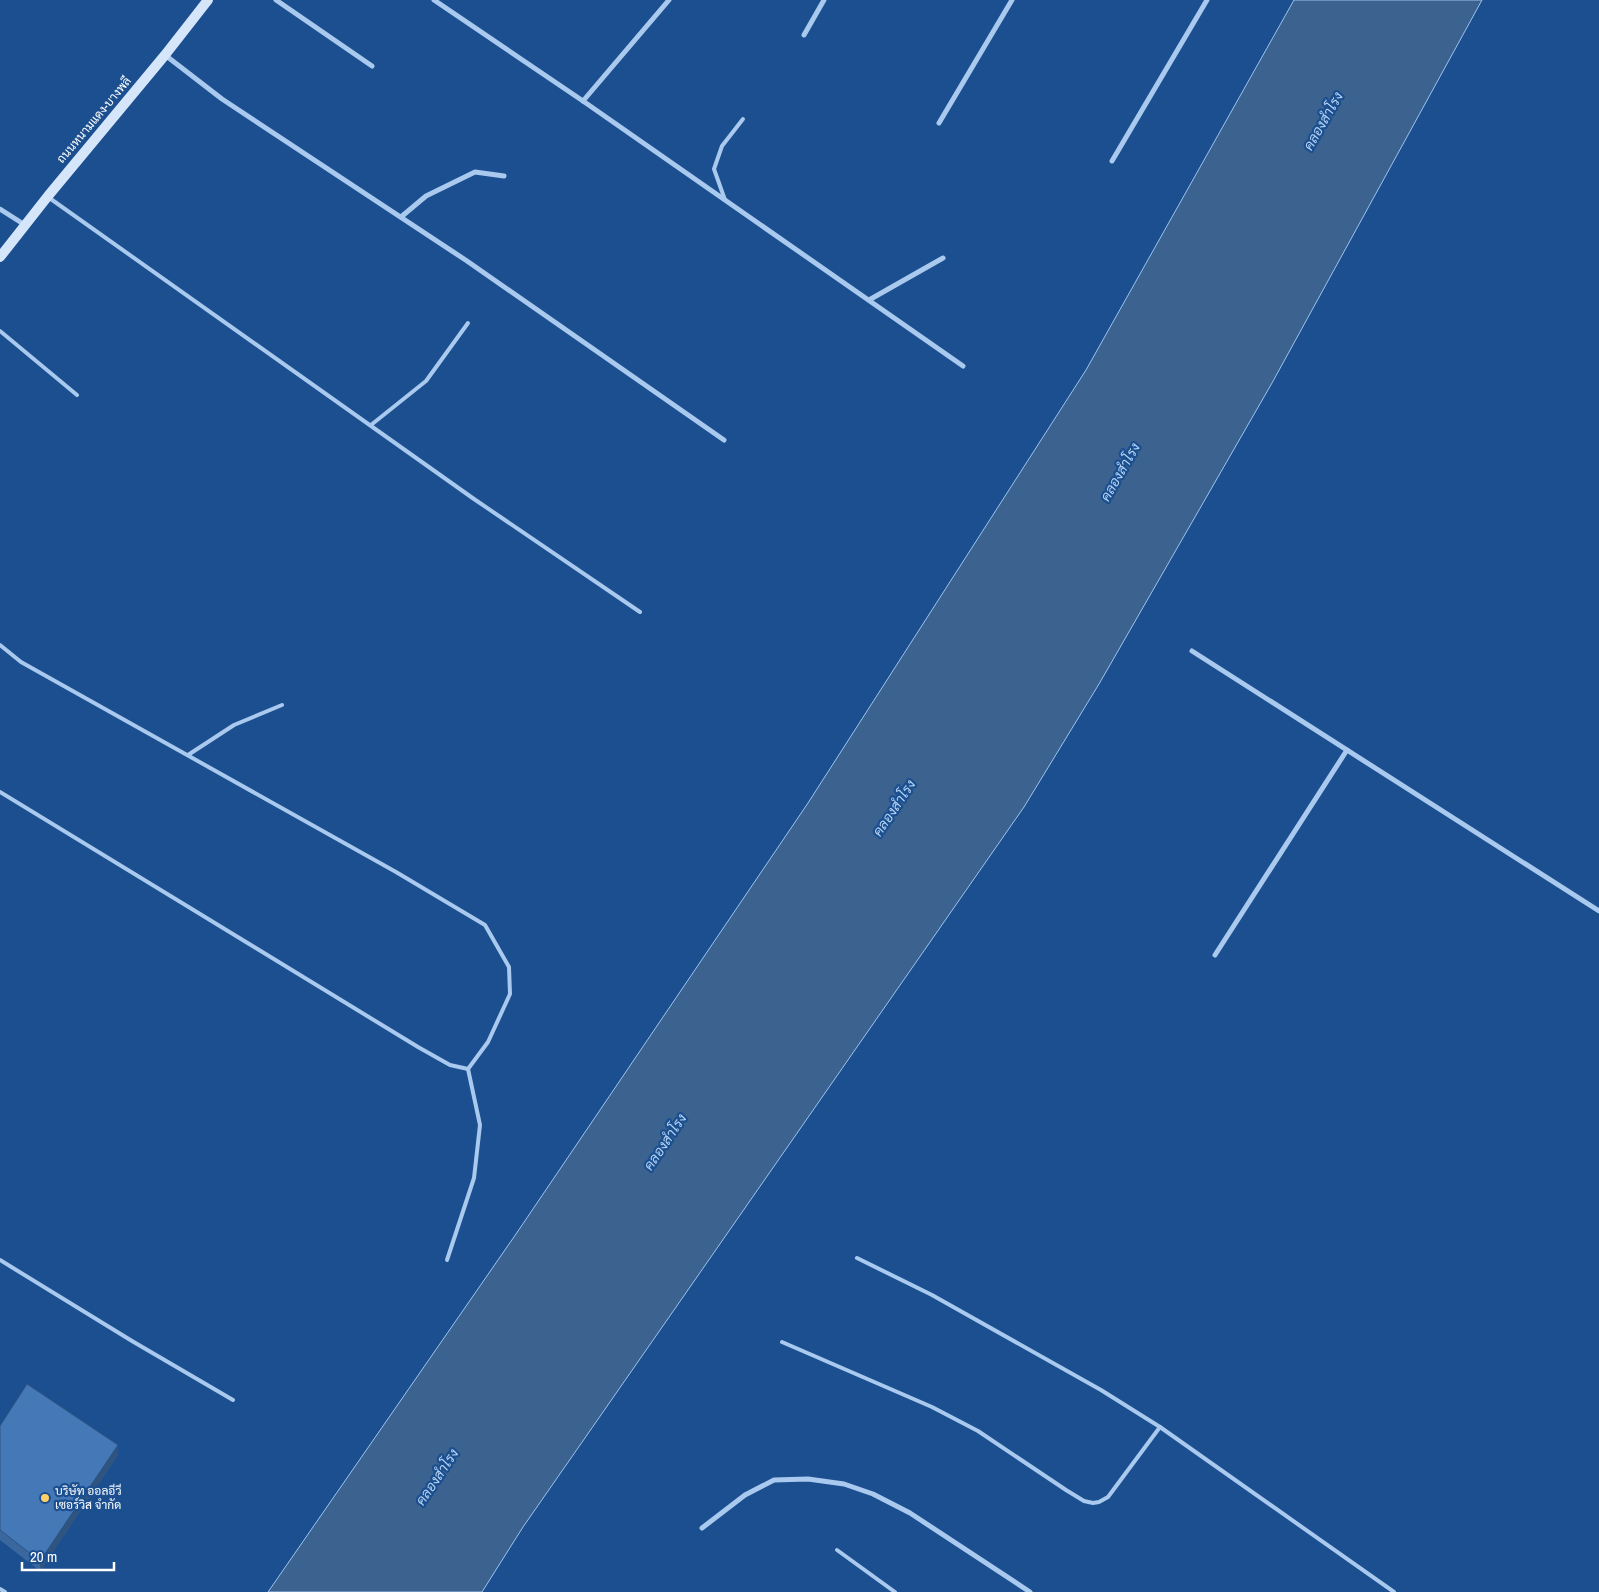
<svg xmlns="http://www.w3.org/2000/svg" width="1599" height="1592" font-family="'Archivo Narrow',Sarabun,sans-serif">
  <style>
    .water { fill: #3c6290; stroke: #9cc4f0 }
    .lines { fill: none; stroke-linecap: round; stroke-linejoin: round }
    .lane { stroke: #a9c9ee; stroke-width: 4 }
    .street { stroke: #a9c9ee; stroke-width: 5 }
    .secondary { stroke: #d6e6fa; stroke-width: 10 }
    .wall { fill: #3a679d }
    .shaded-wall { fill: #305480 }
    .building { fill: #4478b7; stroke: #305480 }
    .poi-dot { fill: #ffd166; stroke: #1b4f8f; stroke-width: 2 }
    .labels { text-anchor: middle; stroke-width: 4.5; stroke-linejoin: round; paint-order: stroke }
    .street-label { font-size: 12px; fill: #fff; stroke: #1b4f8f }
    .poi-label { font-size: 12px; fill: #fff; stroke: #1b4f8f; text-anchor: start }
    .water-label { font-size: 14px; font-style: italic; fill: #b5d3f5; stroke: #1b4f8f }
  </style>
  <rect width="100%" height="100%" fill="#1b4f8f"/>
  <path class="water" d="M1294,0H1482L1272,383L1099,684L1024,807L523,1527L482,1592H268L516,1234L808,803L1086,370Z"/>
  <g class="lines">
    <g class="lane">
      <path d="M48,197L474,499L640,612"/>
      <path d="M725,200L714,169L722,146L743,119"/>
      <path d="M0,331L77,395"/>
      <path d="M371,425L426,381L468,323"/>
      <path d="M0,645L21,662L396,872L485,925L509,967L510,994L488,1042L468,1069L450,1065L418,1047L0,792"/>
      <path d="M188,755L234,725L282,705"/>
      <path d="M857,1258L932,1295L1101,1390L1160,1427L1394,1592"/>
      <path d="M0,1260L132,1341L233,1400"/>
      <path d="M447,1260L474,1178L480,1125L468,1069"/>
      <path d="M782,1342L932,1407L978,1431L1066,1490L1084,1501L1093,1503L1099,1502L1108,1497L1160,1427"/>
      <path d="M837,1550L895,1592"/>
      <path d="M0,1589L5,1592"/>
    </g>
    <g class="street">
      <path d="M276,0L372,66"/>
      <path d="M434,0L583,101L963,366"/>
      <path d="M804,35L824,0"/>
      <path d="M165,55L222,99L467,261L724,440"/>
      <path d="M583,101L669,0"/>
      <path d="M939,123L1012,0"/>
      <path d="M1112,161L1207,0"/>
      <path d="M0,209L25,225"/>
      <path d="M401,217L426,196L475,172L504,176"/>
      <path d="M869,300L943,258"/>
      <path d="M1192,651L1599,911"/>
      <path d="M1215,955L1347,750"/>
      <path d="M702,1528L745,1495L774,1480L808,1479L844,1484L873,1494L910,1513L1030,1592"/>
    </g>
    <path class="secondary" d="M0,257L48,196L165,55L208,0"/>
  </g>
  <path class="wall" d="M0,1426L118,1455L40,1571L0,1540Z"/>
  <path class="shaded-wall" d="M118,1445V1455L40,1571V1561Z"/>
  <path class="building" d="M27,1384L118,1445L40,1561L0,1530V1426Z"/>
  <circle class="poi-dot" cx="45" cy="1498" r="5"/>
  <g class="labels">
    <g class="street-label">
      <text transform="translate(94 120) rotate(-50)" y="4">ถนนหนามแดง-บางพลี</text>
    </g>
    <g class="poi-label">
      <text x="55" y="1495">บริษัท ออลอีวี<tspan x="55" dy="14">เซอร์วิส จำกัด</tspan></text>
    </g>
    <g class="water-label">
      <text transform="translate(1323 121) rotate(-60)" y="5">คลองสำโรง</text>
      <text transform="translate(1120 472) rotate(-60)" y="5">คลองสำโรง</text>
      <text transform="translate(894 808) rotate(-56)" y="5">คลองสำโรง</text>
      <text transform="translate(665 1142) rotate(-56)" y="5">คลองสำโรง</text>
      <text transform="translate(437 1477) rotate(-56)" y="5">คลองสำโรง</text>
    </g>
  </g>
  <path d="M22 1562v8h92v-8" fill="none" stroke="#ffffff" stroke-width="2.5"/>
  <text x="30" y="1562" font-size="15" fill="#ffffff" stroke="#1b4f8f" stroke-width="4" paint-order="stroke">20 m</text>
</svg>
